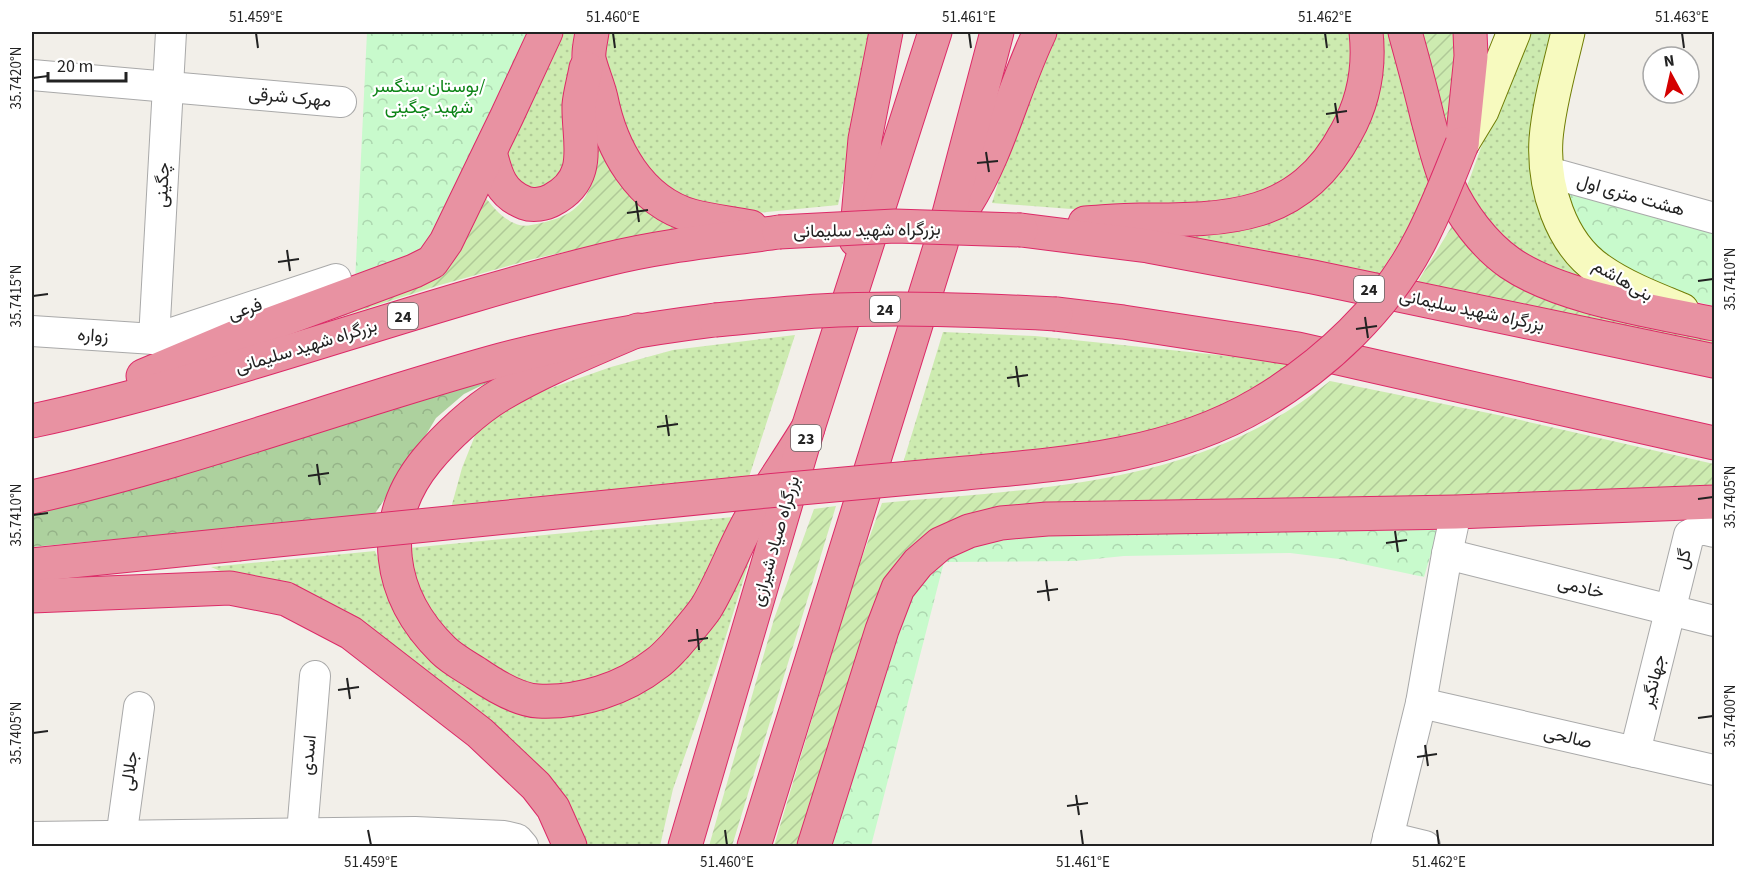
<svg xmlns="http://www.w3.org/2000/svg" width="1746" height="878" font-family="'Source Sans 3',Vazirmatn,sans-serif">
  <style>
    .grass { fill: url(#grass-dots) }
    .forest { fill: url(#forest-crowns) }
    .park { fill: url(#park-crowns) }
    .garden { fill: url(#garden-furrows) }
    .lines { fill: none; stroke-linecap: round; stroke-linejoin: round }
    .street-casing { stroke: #a9a9a9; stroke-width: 32 }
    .secondary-casing { stroke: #707d05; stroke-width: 35 }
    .highway-casing { stroke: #dc2a67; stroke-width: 35 }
    .street { stroke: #fff; stroke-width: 30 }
    .secondary { stroke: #f7fabf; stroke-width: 33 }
    .highway { stroke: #e892a2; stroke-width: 33 }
    .highway-bridge-casing { stroke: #dc2a67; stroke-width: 35; stroke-linecap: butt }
    .highway-bridge { stroke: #e892a2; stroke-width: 33 }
    .ticks { fill: none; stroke: #222; stroke-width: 2 }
    .labels { text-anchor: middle; stroke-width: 4.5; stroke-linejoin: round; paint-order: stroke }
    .shield { fill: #fff; stroke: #646464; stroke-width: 1.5 }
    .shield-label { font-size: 16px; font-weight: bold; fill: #222 }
    .park-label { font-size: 18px; fill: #0c8416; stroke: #fff }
    .street-label { font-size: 18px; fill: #222; stroke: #fff }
    .neatline { fill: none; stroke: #222; stroke-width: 2 }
    .ticks-label { font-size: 15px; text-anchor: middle; fill: #222 }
  </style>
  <defs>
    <pattern id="grass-dots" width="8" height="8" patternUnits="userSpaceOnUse" patternTransform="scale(1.5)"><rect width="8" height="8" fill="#cdebb0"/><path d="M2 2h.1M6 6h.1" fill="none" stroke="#b0c997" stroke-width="1.8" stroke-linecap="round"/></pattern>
    <pattern id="forest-crowns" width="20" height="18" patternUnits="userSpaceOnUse" patternTransform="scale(1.5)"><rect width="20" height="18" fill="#add19e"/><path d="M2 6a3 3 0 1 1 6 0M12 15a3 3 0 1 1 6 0" fill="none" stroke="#95b388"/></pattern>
    <pattern id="park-crowns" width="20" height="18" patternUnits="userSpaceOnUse" patternTransform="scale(1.5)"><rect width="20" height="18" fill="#c8facc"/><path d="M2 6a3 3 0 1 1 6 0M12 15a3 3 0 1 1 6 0" fill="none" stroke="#acd6af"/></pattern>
    <pattern id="garden-furrows" width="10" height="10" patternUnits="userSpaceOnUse" patternTransform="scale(1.5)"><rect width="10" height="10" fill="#cdebb0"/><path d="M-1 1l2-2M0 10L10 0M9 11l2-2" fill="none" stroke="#b0c997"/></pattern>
  </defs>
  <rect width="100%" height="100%" fill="#f2efe9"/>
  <g class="grass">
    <path d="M562,32H574L569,74L571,161L538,196L506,178L507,142Z"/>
    <path d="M608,32H873L856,123L838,205L735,215L683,203L634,157L605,57Z"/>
    <path d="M1054,32H1355L1358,59L1333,141L1267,196L1110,212L992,203L1013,133Z"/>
    <path d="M1376,32H1397L1433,175L1405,234L1377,278L1140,229L1307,200Z"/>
    <path d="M1523,32H1556L1538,104L1620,292L1523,262L1462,200Z"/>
    <path d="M943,332L1035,336L1295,363C1264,383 1234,403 1199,415C1105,449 1002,452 903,463Z"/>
    <path d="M795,335L749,477L451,508L462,468L478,428L531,395L611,367L673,350Z"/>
    <path d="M733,517L724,541L686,611L651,653L629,670L541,691L471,661L429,611L399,549Z"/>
    <path d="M763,517L717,665L673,789L660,846H580L525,758L230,575L211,567L375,551L395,599L480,691L642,687Z"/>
  </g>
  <path class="forest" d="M521,366L464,394L436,418L411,460L374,515L32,547V509Z"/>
  <g class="park">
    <path d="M367,32H531L430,249L355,282Z"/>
    <path d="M1561,190L1714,232V306L1693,301L1595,252Z"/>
    <path d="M1441,520L1424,577L1339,559L1290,553L1124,556L1075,561L944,562L871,846H824L895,617L928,565L992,532Z"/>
  </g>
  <g class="garden">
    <path d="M1413,32H1458L1450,118L1443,142Z"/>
    <path d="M595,140L720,229L614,241L533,259L440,285L315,325L419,281L483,195C493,206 500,217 514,223C523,228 531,225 541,223C565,218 584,208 592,182C596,169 596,154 595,140Z"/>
    <path d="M1457,218L1489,254L1714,334V348L1535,306L1417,283Z"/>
    <path d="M1330,381L1498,415L1714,464V494L930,541L802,846H774L853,582L882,503C1042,488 1199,486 1330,381Z"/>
    <path d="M836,506L732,846H709L774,619L814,509Z"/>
  </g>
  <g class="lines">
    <g class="street-casing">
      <g id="street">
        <path d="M32,75L341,102"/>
        <path d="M1548,172L1714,218"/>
        <path d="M32,331L154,339L336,279"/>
        <path d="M154,339L171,32"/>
        <path d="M1447,554L1714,621"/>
        <path d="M1421,703L1714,770"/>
        <path d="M1635,752L1689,535L1701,529L1714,532"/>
        <path d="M302,833L315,676"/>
        <path d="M32,837L415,832L504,836L517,839L523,846"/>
        <path d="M1388,837L1425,846"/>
        <path d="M120,846L139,707"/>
        <path d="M1386,846L1421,703L1447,554L1456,512"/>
      </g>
    </g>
    <g class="secondary-casing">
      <g id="secondary">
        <path d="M1568,32C1560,67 1549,103 1546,139C1543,186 1560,243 1600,270C1624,287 1655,299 1682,310"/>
        <path d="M1462,144L1482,111L1514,32"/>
      </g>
    </g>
    <g class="highway-casing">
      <g id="highway">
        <path d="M592,32C591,40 588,51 589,59C592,72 598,85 601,98C611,148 639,201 692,216C711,221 731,223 751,227"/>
        <path d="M1405,32C1413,61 1421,90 1428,120C1434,141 1439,165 1448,185C1461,214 1484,245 1510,263C1561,298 1654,311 1714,324"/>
        <path d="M1462,144L1471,56L1470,32"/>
        <path d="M490,152C496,176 501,194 525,203C533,206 545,204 552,200C594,178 578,142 579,105C580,93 584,80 586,68"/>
        <path d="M966,204C999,152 1013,88 1040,32"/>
        <path d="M1085,223C1103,222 1122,220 1140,220C1227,220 1300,220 1346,133C1364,101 1370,68 1366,32"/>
        <path d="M1021,230L1148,246L1313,277L1714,361"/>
        <path d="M856,240L865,139L886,32"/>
        <path d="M1056,314L1123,322L1298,349L1714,443"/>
        <path d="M638,330C592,350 544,369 500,395C475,410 446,437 427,460C376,522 388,596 443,650C452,659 465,666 476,673C492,684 517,700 538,701C580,703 624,689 657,663C664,658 669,652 675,646C685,634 697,621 706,608C723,580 734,548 750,520C768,489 789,459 808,428"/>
        <path d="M143,376L238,336L414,271L432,262L446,242L507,116L546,32"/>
        <path d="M32,421C227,379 414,306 608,259C664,245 722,240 779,232"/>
        <path d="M32,497C191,462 344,403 501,360C571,341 643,329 715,320"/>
        <path d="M32,565L238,544"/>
        <path d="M32,596L230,588L286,599L351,633L480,733L536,786L553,808L570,846"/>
        <path d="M685,846L808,428L935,32"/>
        <path d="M754,846L941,244L997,32"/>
        <path d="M814,846L882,630L898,588L918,563L940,544L969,531L1001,523L1047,519L1456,512L1714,502"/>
      </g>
    </g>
    <use href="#street" class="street"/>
    <use href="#secondary" class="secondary"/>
    <use href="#highway" class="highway"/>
    <g class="highway-bridge-casing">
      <g id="highway-bridge">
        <path d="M779,232L895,226L1021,230"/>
        <path d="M715,320C749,317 784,313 819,311C898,307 977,310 1056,314"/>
        <path d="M238,544C415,526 591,507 767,491C833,485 900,479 966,473C1066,464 1171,456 1259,404C1325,365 1386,308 1421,239C1437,208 1449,176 1462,144"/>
      </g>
    </g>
    <use href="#highway-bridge" class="highway-bridge"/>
  </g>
  <path class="ticks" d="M256,33L258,48M613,33L615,48M969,33L971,48M1325,33L1327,48M1682,33L1684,48M33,78L48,76M1335,103L1338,123M1326,114L1347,111M986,152L989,172M977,163L998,161M636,201L639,222M627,213L648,210M287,250L290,271M278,262L299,259M1698,281L1713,279M33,296L48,294M1365,317L1368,338M1356,329L1377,326M1016,366L1019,387M1007,378L1028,375M666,415L669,436M657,427L678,424M317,464L320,485M308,476L329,473M1698,499L1713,497M33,515L48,513M1395,531L1398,552M1386,543L1407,540M1046,580L1049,601M1037,592L1058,589M697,629L699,650M688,641L708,638M347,678L350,699M338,690L359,687M1698,718L1713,716M33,733L48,731M1425,745L1428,766M1417,757L1437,754M1076,795L1079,815M1067,806L1088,803M368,830L371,845M725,830L727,845M1081,830L1083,845M1437,830L1439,845"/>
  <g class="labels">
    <g class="shield">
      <rect x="1354" y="276" width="30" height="26" rx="4.5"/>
      <rect x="870" y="296" width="30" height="26" rx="4.5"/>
      <rect x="388" y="303" width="30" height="26" rx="4.5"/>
      <rect x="791" y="425" width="30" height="26" rx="4.5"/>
    </g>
    <g class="shield-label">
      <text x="1369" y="295">24</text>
      <text x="885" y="315">24</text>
      <text x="403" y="322">24</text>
      <text x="806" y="444">23</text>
    </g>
    <g class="park-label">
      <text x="429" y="92">بوستان سنگسر/<tspan x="429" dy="21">شهید چگینی</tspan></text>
    </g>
    <g class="street-label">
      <text transform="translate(290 97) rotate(5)" y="6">مهرک شرقی</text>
      <text transform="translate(162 185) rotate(-87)" y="6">چگینی</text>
      <text transform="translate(1631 195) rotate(16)" y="6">هشت متری اول</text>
      <text transform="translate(867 230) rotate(-1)" y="6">بزرگراه شهید سلیمانی</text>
      <text transform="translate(1623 280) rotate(30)" y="6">بنی‌هاشم</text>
      <text transform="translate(245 309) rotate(-18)" y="6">فرعی</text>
      <text transform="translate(1472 310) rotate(12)" y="6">بزرگراه شهید سلیمانی</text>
      <text transform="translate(93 335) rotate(4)" y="6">زواره</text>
      <text transform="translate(306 346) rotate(-17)" y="6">بزرگراه شهید سلیمانی</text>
      <text transform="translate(775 541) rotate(-74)" y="6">بزرگراه صیاد شیرازی</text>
      <text transform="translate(1683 559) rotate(-76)" y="6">گل</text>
      <text transform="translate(1581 587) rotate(14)" y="6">خادمی</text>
      <text transform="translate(1653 681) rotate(-76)" y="6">جهانگیر</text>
      <text transform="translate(1568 737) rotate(13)" y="6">صالحی</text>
      <text transform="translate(308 755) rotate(-85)" y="6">اسدی</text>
      <text transform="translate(129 771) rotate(-82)" y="6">جلالی</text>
    </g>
  </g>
  <rect width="1746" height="878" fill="none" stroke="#ffffff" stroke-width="66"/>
  <g transform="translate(1671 75) rotate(352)"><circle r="28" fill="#ffffff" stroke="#a7a7a7" stroke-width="1.5"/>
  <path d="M0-4.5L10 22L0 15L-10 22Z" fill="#d40000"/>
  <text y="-9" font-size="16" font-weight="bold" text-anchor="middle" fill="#222222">N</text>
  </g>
  <path d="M48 72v9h78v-9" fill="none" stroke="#222222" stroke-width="3"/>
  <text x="57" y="72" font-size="18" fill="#222222" stroke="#ffffff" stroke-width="4.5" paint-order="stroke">20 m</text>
  <rect x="33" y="33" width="1680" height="812" class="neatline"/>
  <g class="ticks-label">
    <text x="256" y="22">51.459°E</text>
    <text x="613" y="22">51.460°E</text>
    <text x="969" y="22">51.461°E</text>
    <text x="1325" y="22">51.462°E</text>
    <text x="1682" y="22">51.463°E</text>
    <text transform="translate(16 78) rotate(-90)" y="5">35.7420°N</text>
    <text transform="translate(1730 279) rotate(-90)" y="5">35.7410°N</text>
    <text transform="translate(16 296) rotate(-90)" y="5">35.7415°N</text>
    <text transform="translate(1730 497) rotate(-90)" y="5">35.7405°N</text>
    <text transform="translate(16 515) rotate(-90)" y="5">35.7410°N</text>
    <text transform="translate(1730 716) rotate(-90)" y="5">35.7400°N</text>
    <text transform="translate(16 733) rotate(-90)" y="5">35.7405°N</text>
    <text x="371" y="867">51.459°E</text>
    <text x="727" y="867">51.460°E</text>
    <text x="1083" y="867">51.461°E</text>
    <text x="1439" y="867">51.462°E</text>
  </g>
</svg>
